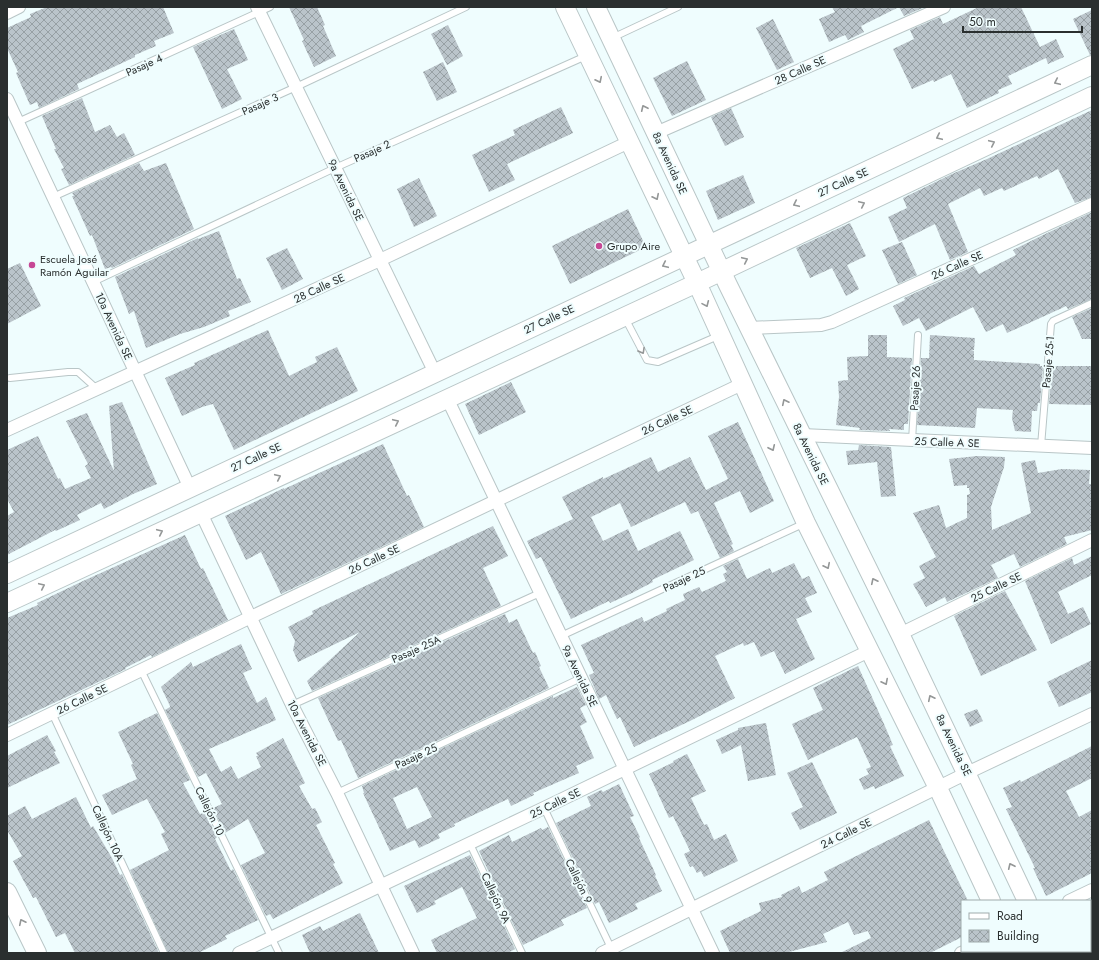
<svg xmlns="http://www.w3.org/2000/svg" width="1099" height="960" font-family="Jost,sans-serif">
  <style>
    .building { fill: url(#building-cross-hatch); fill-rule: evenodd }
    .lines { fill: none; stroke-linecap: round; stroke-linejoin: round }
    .lane-casing { stroke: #b9c6c7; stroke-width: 8 }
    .street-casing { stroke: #b9c6c7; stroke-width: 14 }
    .secondary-casing { stroke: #b9c6c7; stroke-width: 20 }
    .lane { stroke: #fff; stroke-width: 6 }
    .street { stroke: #fff; stroke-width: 12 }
    .secondary { stroke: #fff; stroke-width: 18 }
    .oneway { stroke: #949797 }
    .poi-dot { fill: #c64795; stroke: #effdfe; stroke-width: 1.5 }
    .labels { text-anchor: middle; stroke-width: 4; stroke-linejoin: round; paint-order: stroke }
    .street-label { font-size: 11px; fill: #2a2f2f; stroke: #effdfe }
    .poi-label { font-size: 11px; fill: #2a2f2f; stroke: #effdfe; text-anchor: start }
  </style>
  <defs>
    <pattern id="building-cross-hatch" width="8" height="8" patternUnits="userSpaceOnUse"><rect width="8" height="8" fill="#bac4ca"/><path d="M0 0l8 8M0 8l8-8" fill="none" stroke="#97a0a4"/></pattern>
  </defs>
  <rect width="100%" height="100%" fill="#effdfe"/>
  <g class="building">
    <path d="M47,7H163L174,33L154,41L156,46L135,55V57L77,84L79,89L39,108L37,102L30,105L16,73L18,72L7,48V28L31,17L30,14Z"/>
    <path d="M289,7H317L325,25L323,26L336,56L314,67L302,41L304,40Z"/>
    <path d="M832,7H899L861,26L864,32L848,40L845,35L829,42L819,19L835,12Z"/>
    <path d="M899,7H925L904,16Z"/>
    <path d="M979,7H1021L1040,47L1056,39L1064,57L1048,64L1046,58L1008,76L1012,84L998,90L999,93L967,108L951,74L934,82L933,80L912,89L893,49L914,39L910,30L940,17L943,24Z"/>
    <path d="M1092,10V55H1090L1073,19Z"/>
    <path d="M773,19L794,62L777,70L756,28Z"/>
    <path d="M448,25L463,56L447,65L431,34Z"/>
    <path d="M234,29L248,60L227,69L242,99L222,109L193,47Z"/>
    <path d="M687,61L706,100L672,116L653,78Z"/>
    <path d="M443,62L457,92L437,101L423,72Z"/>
    <path d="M82,98L95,132L110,125L117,137L124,133L135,155L69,185L61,169L64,168L54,149H56L42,116Z"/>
    <path d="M561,107L573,133L507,164L515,180L489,192L472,155L515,135L513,130Z"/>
    <path d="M731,108L744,137L725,146L711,117Z"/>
    <path d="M1092,110V197L1075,203L1058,169L1039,179L1037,176L1004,191L1002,188L984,196L980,188L948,204L968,252L950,260L935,224L899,242L888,217L907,208L903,198L952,174L987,159Z"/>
    <path d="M139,163L144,171L166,163L194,229L112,268L111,267L105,269L92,235L90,236L72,196H74L72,193Z"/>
    <path d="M743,175L755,203L718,220L706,191Z"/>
    <path d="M419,178L437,216L414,227L397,189Z"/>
    <path d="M628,209L646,247L570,284L552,246Z"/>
    <path d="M1092,212V299L1068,309L1066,306L1062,308L1007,333L1003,324L986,332L973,307L926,331L919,318L903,326L893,306L905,300L904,298L974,266L979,274L1016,255L1013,250L1043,235Z"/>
    <path d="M850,223L866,256L847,265L859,289L846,296L832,268L810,278L796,248Z"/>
    <path d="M219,231L237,279L240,278L251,302L228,311L230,316L204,327L180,334L146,348L134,311L129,314L115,277L198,238V239Z"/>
    <path d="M902,242L917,275L898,284L882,250Z"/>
    <path d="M287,248L303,279L282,290L266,258Z"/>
    <path d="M20,263L41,306L7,324V269Z"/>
    <path d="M1092,308V339H1082L1072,317Z"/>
    <path d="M268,330L289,376L317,362L315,357L337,347L358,391L234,450L213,404L202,407L182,416L165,378L195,365L194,363Z"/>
    <path d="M868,335H887V357L912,358L908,424H904V430L889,429L890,431L859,430L860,428L836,425L839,397L838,381L848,380L847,357L868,356Z"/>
    <path d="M930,335L975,338L974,350L971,351H974V360L1040,364V366H1043L1040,403H1038L1037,411H1032L1031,432L1015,431L1012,418L1013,410L977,408L975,428L917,425L921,358H929Z"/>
    <path d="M1052,366H1092V405L1049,404Z"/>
    <path d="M511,382L526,412L479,435L465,404Z"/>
    <path d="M122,402L157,484L133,494L104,509L101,503L77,515L80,520L56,531L55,530L7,555V516L14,512L7,499V450L38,436L58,479L60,478L65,489L91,478L85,466L88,464L66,421L87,413L114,471L109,406Z"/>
    <path d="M738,422L774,501L750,513L740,491L714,503L733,544L731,545L734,551L720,558L698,511L691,514L685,502L631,527L620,503L591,517L603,541L628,529L638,551L680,531L694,560L652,580L653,582L632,593L610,603L609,601L571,619L541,557L536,559L527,541L573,519L562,497L603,477V479L651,457L658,472L690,457L706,490L728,479L708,436Z"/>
    <path d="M383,444L407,496L409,495L424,527L281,594L261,552L246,560L225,516L284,488V489Z"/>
    <path d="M859,445L891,447L896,496L881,497L877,462L848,465L846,451L858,450Z"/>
    <path d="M977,456L1005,457L1004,467L991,507L992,530L1031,513L1021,463L1035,460L1038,473L1062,469L1090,470L1089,484H1092V530L1064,537L1067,544L1020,567L1014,554L991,565L998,578L947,602L945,597L926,607L913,584L925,578L919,566L936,557L913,513L939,505L946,528L967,518V495L970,494L969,488H967V485L954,486L949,459Z"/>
    <path d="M493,526L508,556L483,568L501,606L312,691L307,681L360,632L298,662L293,650L295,641L288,627L313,614L312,611Z"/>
    <path d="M185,535L201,569L203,568L228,620L152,657L151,655L125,668L126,669L7,725V618L38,605L37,603L83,581Z"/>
    <path d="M1092,556V575L1058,592L1068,614L1083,607L1091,624L1051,644L1025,581L1072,558L1074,565Z"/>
    <path d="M738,559L747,579L770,568L772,573L794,563L802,579L809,576L817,593L805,598L812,612L796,619L815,659L785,674L774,651L761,657L754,642L744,646L743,643L715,656L735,698L690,721L634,747L620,717L617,719L606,695L599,699L589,675L594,673L581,645L642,617L644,622L667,611L666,609L685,600L683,594L699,587L702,592L726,581L723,574L727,572L723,566Z"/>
    <path d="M1005,591L1037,650L981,676L954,616Z"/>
    <path d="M505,614L509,623L517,619L533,653L535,652L541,666L539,667L549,688L358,778L341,740L338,741L318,698Z"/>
    <path d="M241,644L252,669L243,673L257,703L266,697L276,720L209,749L221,772L231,766L238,779L261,767L256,756H258L256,753L283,738L305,783L299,786L312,809L315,808L322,822L316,825L335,863L333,864L343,883L273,919L270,914L266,916L241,865L265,853L248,819L225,833L213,808L222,804L206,773L198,777L165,710L170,707V706L161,687L191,662L193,667Z"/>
    <path d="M1092,660V692L1059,707L1047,682Z"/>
    <path d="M858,666L884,724L893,745L890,746L904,776L875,789L874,786L864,790L859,779L869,774L866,769L871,767L857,737L808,760L792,724L823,710L813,688Z"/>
    <path d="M577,687L586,705L580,708L587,722L580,726L594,758L576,766L579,773L533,793L534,795L511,806L508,799L454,824L455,826L438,834L440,838L419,848L415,840L390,851L363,793H364L362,786L553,696V698ZM417,787L432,817L407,829L393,798Z"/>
    <path d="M977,709L983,721L970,727L964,714Z"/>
    <path d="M157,713L190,780L183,783L200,814L205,812L217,837L215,839L231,871L233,869L258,920L225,936L227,939L198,953H168L130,870L169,850L161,834L165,832L147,799L112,815L102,795L137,779L131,765L133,764L118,732Z"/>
    <path d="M766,723L776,775L748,781L741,745L722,754L716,740L738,730V728Z"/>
    <path d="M47,735L56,751L54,752L60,763L7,788V756Z"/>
    <path d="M1092,746V778L1066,791L1079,817L1092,810V873L1046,896L1033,868H1035L1006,809L1012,807L1003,788L1020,780L1021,782Z"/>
    <path d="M687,754L706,791L691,798L704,825L707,824L714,840L726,834L738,861L704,877L701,871L697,873L693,866L690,867L684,854L690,851L673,816L669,818L649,774L674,762L673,761Z"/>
    <path d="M812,762L837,813L800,830L791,813L803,807L787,773Z"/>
    <path d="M619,784L634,816L630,817L640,837L639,838L656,875L655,876L662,891L635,904L638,909L609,923L599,902L595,904L556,823L591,806L587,797L601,790L603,792Z"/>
    <path d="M76,797L91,828L93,826L112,858L120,875L122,874L159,953H75L65,933L56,937L36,897L33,898L13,861L22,856L7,830V816L25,806L32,819Z"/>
    <path d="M929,820L968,901H962V937L930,953H840L871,938L868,931L854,935L848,922L823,934L827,942L785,953H730L720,931L761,911L759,903L782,897L781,895L799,886L802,893L828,880L824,872Z"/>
    <path d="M548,827L587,908L561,920L564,925L523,945L479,851L509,835L512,842L541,828L542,830Z"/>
    <path d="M470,855L515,949L508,953H437L431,940L477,918L462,887L434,901L436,904L417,913L404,886Z"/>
    <path d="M360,913L379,953H310L302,935L320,926L323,931Z"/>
  </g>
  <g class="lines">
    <g class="lane-casing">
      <g id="lane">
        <path d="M612,38L678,7"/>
        <path d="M18,122L270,7"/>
        <path d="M53,197L296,87L466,7"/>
        <path d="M93,282L335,168L586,56"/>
        <path d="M625,318L647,360L658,362L718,336"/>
        <path d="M10,378L68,372H78L97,389"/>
        <path d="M912,441L918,335"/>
        <path d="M1041,446L1051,324L1053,321L1092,303"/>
        <path d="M561,636L805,523"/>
        <path d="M141,670L279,953"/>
        <path d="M292,705L540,593"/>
        <path d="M52,713L164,953"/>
        <path d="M337,793L581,678"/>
        <path d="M544,808L612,950"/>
        <path d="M470,844L522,953"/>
      </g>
    </g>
    <g class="street-casing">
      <g id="street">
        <path d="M257,7L435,373"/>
        <path d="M7,13L19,7"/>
        <path d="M7,99L190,488"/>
        <path d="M656,133L944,7"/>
        <path d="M749,328L821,325L832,322L1092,204"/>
        <path d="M447,398L713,953"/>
        <path d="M7,430L380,260L629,142"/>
        <path d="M802,435L1092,448"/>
        <path d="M201,513L292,705L337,793L413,953"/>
        <path d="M900,634L1092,540"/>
        <path d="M7,735L251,617L742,384"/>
        <path d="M1069,901L1092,890"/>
        <path d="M239,953L544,808L869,651"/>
        <path d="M602,953L967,773L1092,714"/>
        <path d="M961,953L966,951"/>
      </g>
    </g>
    <g class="secondary-casing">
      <g id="secondary">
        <path d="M565,7L697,283L806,523L938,788L991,901"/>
        <path d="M596,7L728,285L900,634L1027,901"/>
        <path d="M7,574L1092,65"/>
        <path d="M7,603L697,283L1092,96"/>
        <path d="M7,892L37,953"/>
        <path d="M1015,951L1016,953"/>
        <path d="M1051,951V953"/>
      </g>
    </g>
    <use href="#lane" class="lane"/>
    <use href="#street" class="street"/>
    <use href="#secondary" class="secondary"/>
  </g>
  <defs><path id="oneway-chevron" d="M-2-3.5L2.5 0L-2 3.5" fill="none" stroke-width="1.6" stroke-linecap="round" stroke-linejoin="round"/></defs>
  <g class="oneway">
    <use href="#oneway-chevron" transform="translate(599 80) rotate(64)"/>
    <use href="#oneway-chevron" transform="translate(1057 82) rotate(155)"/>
    <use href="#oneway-chevron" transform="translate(644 108) rotate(-115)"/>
    <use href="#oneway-chevron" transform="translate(939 137) rotate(155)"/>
    <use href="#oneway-chevron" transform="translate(992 143) rotate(-25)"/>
    <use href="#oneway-chevron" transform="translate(656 197) rotate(64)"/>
    <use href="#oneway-chevron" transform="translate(796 204) rotate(155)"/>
    <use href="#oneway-chevron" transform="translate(862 204) rotate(-25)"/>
    <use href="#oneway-chevron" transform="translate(745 260) rotate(-25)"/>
    <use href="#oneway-chevron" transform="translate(665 265) rotate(155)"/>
    <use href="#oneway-chevron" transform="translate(706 304) rotate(66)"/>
    <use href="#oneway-chevron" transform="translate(642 351) rotate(61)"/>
    <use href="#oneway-chevron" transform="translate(785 402) rotate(-116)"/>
    <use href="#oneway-chevron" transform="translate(396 422) rotate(-25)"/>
    <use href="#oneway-chevron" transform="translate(772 448) rotate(65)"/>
    <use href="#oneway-chevron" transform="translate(278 477) rotate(-25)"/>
    <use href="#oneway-chevron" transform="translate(160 532) rotate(-25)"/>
    <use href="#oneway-chevron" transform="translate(827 566) rotate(64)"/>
    <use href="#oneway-chevron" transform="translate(874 581) rotate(-116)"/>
    <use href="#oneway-chevron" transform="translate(42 586) rotate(-25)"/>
    <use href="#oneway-chevron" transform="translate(885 682) rotate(63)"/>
    <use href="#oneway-chevron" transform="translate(931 698) rotate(-116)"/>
    <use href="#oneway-chevron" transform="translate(1011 866) rotate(-115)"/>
    <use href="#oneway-chevron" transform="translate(22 922) rotate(-116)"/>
  </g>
  <g class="poi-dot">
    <circle cx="599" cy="246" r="4"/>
    <circle cx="32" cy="265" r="4"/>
  </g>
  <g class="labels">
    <g class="street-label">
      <text transform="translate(144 65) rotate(-24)" y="4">Pasaje 4</text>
      <text transform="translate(800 70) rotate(-24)" y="4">28 Calle SE</text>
      <text transform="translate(260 104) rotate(-24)" y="4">Pasaje 3</text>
      <text transform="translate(372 151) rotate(-24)" y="4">Pasaje 2</text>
      <text transform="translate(670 163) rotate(65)" y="4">8a Avenida SE</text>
      <text transform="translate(843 182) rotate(-25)" y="4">27 Calle SE</text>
      <text transform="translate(346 190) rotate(64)" y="4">9a Avenida SE</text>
      <text transform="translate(957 265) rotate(-24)" y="4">26 Calle SE</text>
      <text transform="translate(319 288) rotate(-25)" y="4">28 Calle SE</text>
      <text transform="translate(549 319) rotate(-25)" y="4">27 Calle SE</text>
      <text transform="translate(114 326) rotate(65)" y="4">10a Avenida SE</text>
      <text transform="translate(1048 362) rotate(-85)" y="4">Pasaje 25-1</text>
      <text transform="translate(915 388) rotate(-87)" y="4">Pasaje 26</text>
      <text transform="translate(667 420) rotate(-25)" y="4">26 Calle SE</text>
      <text transform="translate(947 442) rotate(2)" y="4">25 Calle A SE</text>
      <text transform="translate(811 454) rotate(64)" y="4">8a Avenida SE</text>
      <text transform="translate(256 457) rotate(-25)" y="4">27 Calle SE</text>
      <text transform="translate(374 559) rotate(-25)" y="4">26 Calle SE</text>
      <text transform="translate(684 579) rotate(-25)" y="4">Pasaje 25</text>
      <text transform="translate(996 587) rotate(-26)" y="4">25 Calle SE</text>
      <text transform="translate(416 649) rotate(-24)" y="4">Pasaje 25A</text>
      <text transform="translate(580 676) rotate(64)" y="4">9a Avenida SE</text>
      <text transform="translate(82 699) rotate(-26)" y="4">26 Calle SE</text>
      <text transform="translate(307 733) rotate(63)" y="4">10a Avenida SE</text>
      <text transform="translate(954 745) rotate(64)" y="4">8a Avenida SE</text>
      <text transform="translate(416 756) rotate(-25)" y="4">Pasaje 25</text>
      <text transform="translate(555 803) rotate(-26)" y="4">25 Calle SE</text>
      <text transform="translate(210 811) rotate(64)" y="4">Callejón 10</text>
      <text transform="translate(108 833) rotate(65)" y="4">Callejón 10A</text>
      <text transform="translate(846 833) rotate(-26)" y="4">24 Calle SE</text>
      <text transform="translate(579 881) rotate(64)" y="4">Callejón 9</text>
      <text transform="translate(496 898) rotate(65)" y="4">Callejón 9A</text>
    </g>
    <g class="poi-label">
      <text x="607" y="250">Grupo Aire</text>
      <text x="40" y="263">Escuela José<tspan x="40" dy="13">Ramón Aguilar</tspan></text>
    </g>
  </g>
  <rect width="1099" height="960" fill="none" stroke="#2a2f2f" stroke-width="16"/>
  <rect x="961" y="900" width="130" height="52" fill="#effdfe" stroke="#a0abab"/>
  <rect x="969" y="913" width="20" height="6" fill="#ffffff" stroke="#a0abab"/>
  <text x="997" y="920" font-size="12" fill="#2a2f2f">Road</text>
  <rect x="969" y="930" width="20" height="12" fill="url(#building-cross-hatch)" stroke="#a0abab"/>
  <text x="997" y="940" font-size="12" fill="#2a2f2f">Building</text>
  <path d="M963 26v6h119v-6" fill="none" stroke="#2a2f2f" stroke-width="2"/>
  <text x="969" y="26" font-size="12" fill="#2a2f2f" stroke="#effdfe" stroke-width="3" paint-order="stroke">50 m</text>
</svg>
